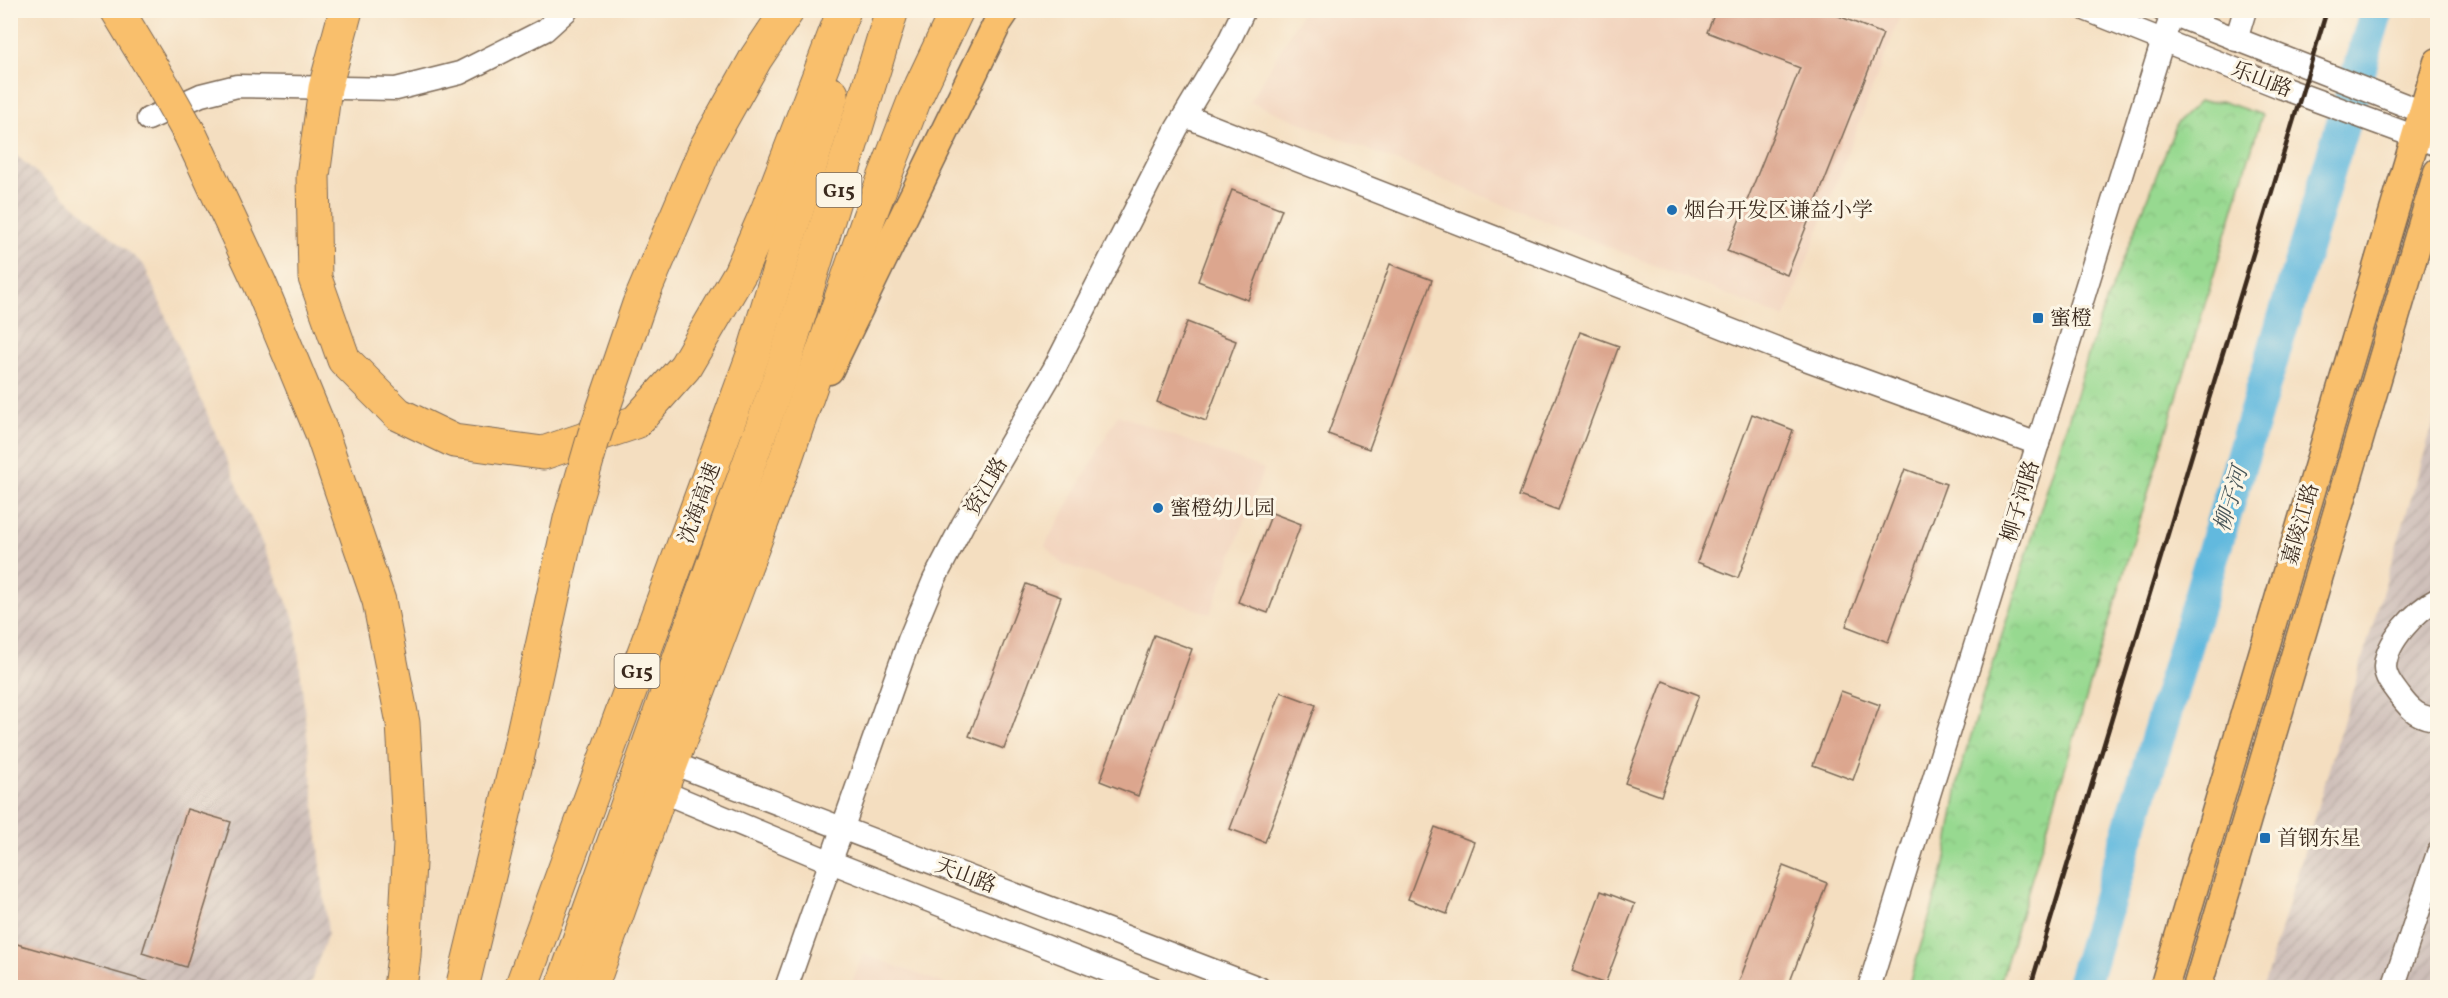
<svg xmlns="http://www.w3.org/2000/svg" width="2448" height="998" font-family="Vollkorn,'Noto Serif SC',serif">
  <style>
    .built { fill: #f2d4be }
    .industrial { fill: url(#industrial-furrows) }
    .park { fill: url(#park-crowns); stroke: #698257; stroke-width: 1.5 }
    .lines { fill: none; stroke-linecap: round; stroke-linejoin: round }
    .river { stroke: #62b9de; stroke-width: 34 }
    .building { fill: #dca68e }
    .minor-casing { stroke: #7c6957; stroke-width: 25 }
    .major-casing { stroke: #7c6957; stroke-width: 31 }
    .highway-casing { stroke: #7c6957; stroke-width: 35 }
    .minor { stroke: #fff; stroke-width: 22 }
    .major { stroke: #f9bf6c; stroke-width: 28 }
    .highway { stroke: #f9bf6c; stroke-width: 33 }
    .rail { stroke: #3b2a1e; stroke-width: 4.5 }
    .highway-bridge-casing { stroke: #7c6957; stroke-width: 35; stroke-linecap: butt }
    .highway-bridge { stroke: #f9bf6c; stroke-width: 33 }
    .poi-dot { fill: #1f6fb2; stroke: #fcf5e5; stroke-width: 2 }
    .labels { text-anchor: middle; stroke-width: 6; stroke-linejoin: round; paint-order: stroke }
    .shield { fill: #fcf5e5; stroke: #75675a; stroke-width: 1.5 }
    .shield-label { font-size: 20px; font-weight: bold; fill: #3b2a1e }
    .street-label { font-size: 21px; fill: #3b2a1e; stroke: #fcf5e5 }
    .poi-label { font-size: 21px; fill: #3b2a1e; stroke: #fcf5e5; text-anchor: start }
    .water-label { font-size: 22px; font-style: italic; fill: #475558; stroke: #fcf5e5 }
  </style>
  <defs>
    <pattern id="industrial-furrows" width="10" height="10" patternUnits="userSpaceOnUse" patternTransform="scale(1.5)"><rect width="10" height="10" fill="#cfc0ba"/><path d="M-1 1l2-2M0 10L10 0M9 11l2-2" fill="none" stroke="#b3a59f"/></pattern>
    <pattern id="park-crowns" width="20" height="18" patternUnits="userSpaceOnUse" patternTransform="scale(1.5)"><rect width="20" height="18" fill="#97d990"/><path d="M2 6a3 3 0 1 1 6 0M12 15a3 3 0 1 1 6 0" fill="none" stroke="#83ba7c"/></pattern>
  </defs>
  <rect width="100%" height="100%" fill="#fcf5e5"/>
  <filter id="ink" filterUnits="userSpaceOnUse"><feTurbulence type="fractalNoise" baseFrequency=".0167" numOctaves="2"/><feDisplacementMap in="SourceGraphic" scale="12" xChannelSelector="R" yChannelSelector="G"/><feConvolveMatrix kernelMatrix="1 2 1 2 8 2 1 2 1" color-interpolation-filters="sRGB"/></filter>
  <filter id="wash" filterUnits="userSpaceOnUse"><feTurbulence type="fractalNoise" baseFrequency=".008" numOctaves="4" result="noise"/><feDisplacementMap in="SourceGraphic" scale="24" xChannelSelector="R" yChannelSelector="G"/><feGaussianBlur stdDeviation="1.35" result="paint"/><feColorMatrix in="noise" values="0 0 0 0 0 0 0 0 0 0 0 0 0 0 0 0 0 1.4 0 .05"/><feComposite in="paint" operator="in"/></filter>
  <g filter="url(#wash)">
    <rect width="100%" height="100%" fill="#f4dec0"/>
    <g class="built">
      <path d="M1303,11H1902L1785,318L1250,102Z"/>
      <path d="M1118,415L1264,469L1210,614L1061,563L1045,546Z"/>
      <path d="M863,954L954,987H850Z"/>
    </g>
    <g class="industrial">
      <path d="M10,150L144,265L295,621L328,933L309,987H11Z"/>
      <path d="M2437,412V987H2263Z"/>
    </g>
    <path class="park" d="M2221,101L2262,115L1999,987H1908L1944,869L1961,768L2098,323L2177,123L2199,102Z"/>
    <g class="lines">
      <path class="river" d="M2082,988L2377,10"/>
    </g>
    <g id="blocks">
      <g class="building">
        <path d="M1716,10H1824L1883,34L1787,275L1727,251L1800,68L1707,32Z"/>
        <path d="M1232,190L1282,209L1248,300L1198,281Z"/>
        <path d="M1390,264L1432,280L1369,449L1328,434Z"/>
        <path d="M1187,322L1236,341L1206,421L1157,402Z"/>
        <path d="M1580,332L1619,346L1558,510L1519,496Z"/>
        <path d="M1752,414L1793,430L1738,578L1697,562Z"/>
        <path d="M1905,469L1946,484L1888,642L1846,626Z"/>
        <path d="M1272,513L1301,524L1268,613L1238,602Z"/>
        <path d="M1026,584L1061,597L1004,749L969,736Z"/>
        <path d="M1154,635L1192,649L1138,796L1100,781Z"/>
        <path d="M1663,681L1699,695L1661,796L1625,783Z"/>
        <path d="M1841,691L1880,705L1853,780L1813,765Z"/>
        <path d="M1281,692L1316,705L1265,842L1230,829Z"/>
        <path d="M187,809L231,822L186,967L142,953Z"/>
        <path d="M1435,827L1474,842L1447,914L1408,899Z"/>
        <path d="M1783,866L1827,883L1788,987H1737Z"/>
        <path d="M1601,891L1635,904L1605,984L1572,971Z"/>
        <path d="M10,942L153,983L152,987H10Z"/>
      </g>
    </g>
  </g>
  <g filter="url(#ink)">
    <use href="#blocks" fill-opacity="0" stroke="#7c6957" stroke-width="1.5"/>
    <g class="lines">
      <g class="minor-casing">
        <g id="minor">
          <path d="M2087,10L2280,87L2438,145"/>
          <path d="M2162,10L2438,118"/>
          <path d="M2236,40L2245,10"/>
          <path d="M1185,116L1797,356L2038,444"/>
          <path d="M148,119L201,95L237,86L396,89L460,73L545,30L567,10"/>
          <path d="M2438,599C2416,610 2386,642 2385,667C2385,678 2394,688 2400,696C2411,711 2419,718 2438,719"/>
          <path d="M672,763L1259,988"/>
          <path d="M661,791L831,862L1152,988"/>
          <path d="M786,988L909,640L934,580L963,524L1054,369L1177,128L1228,43L1244,10"/>
          <path d="M1869,988L2163,40L2172,15"/>
          <path d="M2393,988L2438,853"/>
        </g>
      </g>
      <g class="major-casing">
        <g id="major">
          <path d="M829,370L998,22L1006,10"/>
          <path d="M2164,988L2438,62"/>
          <path d="M2197,988L2438,172"/>
        </g>
      </g>
      <g class="highway-casing">
        <g id="highway">
          <path d="M117,10L163,86"/>
          <path d="M346,10L325,88L313,176L315,278L344,360L398,414L454,441L543,453L636,422L685,367L740,273L767,211L844,10"/>
          <path d="M190,134L260,284L321,431L379,601L403,723L410,844L404,956L400,988"/>
          <path d="M462,988L517,760"/>
          <path d="M521,988L753,355L832,94"/>
          <path d="M562,988L783,368L892,10"/>
          <path d="M591,988L661,791L786,458L869,217L914,101L957,10"/>
        </g>
      </g>
      <use href="#minor" class="minor"/>
      <use href="#major" class="major"/>
      <use href="#highway" class="highway"/>
      <path class="rail" d="M2030,988L2327,10"/>
      <g class="highway-bridge-casing">
        <g id="highway-bridge">
          <path d="M163,86L190,134"/>
          <path d="M517,760L570,519L594,436L639,304L706,147L756,58L788,10"/>
        </g>
      </g>
      <use href="#highway-bridge" class="highway-bridge"/>
    </g>
  </g>
  <g class="poi-dot">
    <circle cx="1672" cy="210" r="6"/>
    <rect x="2032" y="312" width="12" height="12" rx="3"/>
    <circle cx="1158" cy="508" r="6"/>
    <rect x="2259" y="832" width="12" height="12" rx="3"/>
  </g>
  <g class="labels">
    <g class="shield">
      <rect x="816.5" y="173" width="45" height="34" rx="4.5"/>
      <rect x="614.5" y="654" width="45" height="34" rx="4.5"/>
    </g>
    <g class="shield-label">
      <text x="839" y="197">G15</text>
      <text x="637" y="678">G15</text>
    </g>
    <g class="street-label">
      <text transform="translate(2262 79) rotate(21)" y="7">乐山路</text>
      <text transform="translate(986 486) rotate(-60)" y="7">资江路</text>
      <text transform="translate(2020 501) rotate(-73)" y="7">柳子河路</text>
      <text transform="translate(699 503) rotate(-70)" y="7">沈海高速</text>
      <text transform="translate(2300 524) rotate(-74)" y="7">嘉陵江路</text>
      <text transform="translate(966 875) rotate(21)" y="7">天山路</text>
    </g>
    <g class="poi-label">
      <text x="1684" y="217">烟台开发区谦益小学</text>
      <text x="2050" y="325">蜜橙</text>
      <text x="1170" y="515">蜜橙幼儿园</text>
      <text x="2277" y="845">首钢东星</text>
    </g>
    <g class="water-label">
      <text transform="translate(2230 499) rotate(-73)" y="8">柳子河</text>
    </g>
  </g>
  <rect width="2448" height="998" fill="none" stroke="#fcf5e5" stroke-width="36"/>
</svg>
